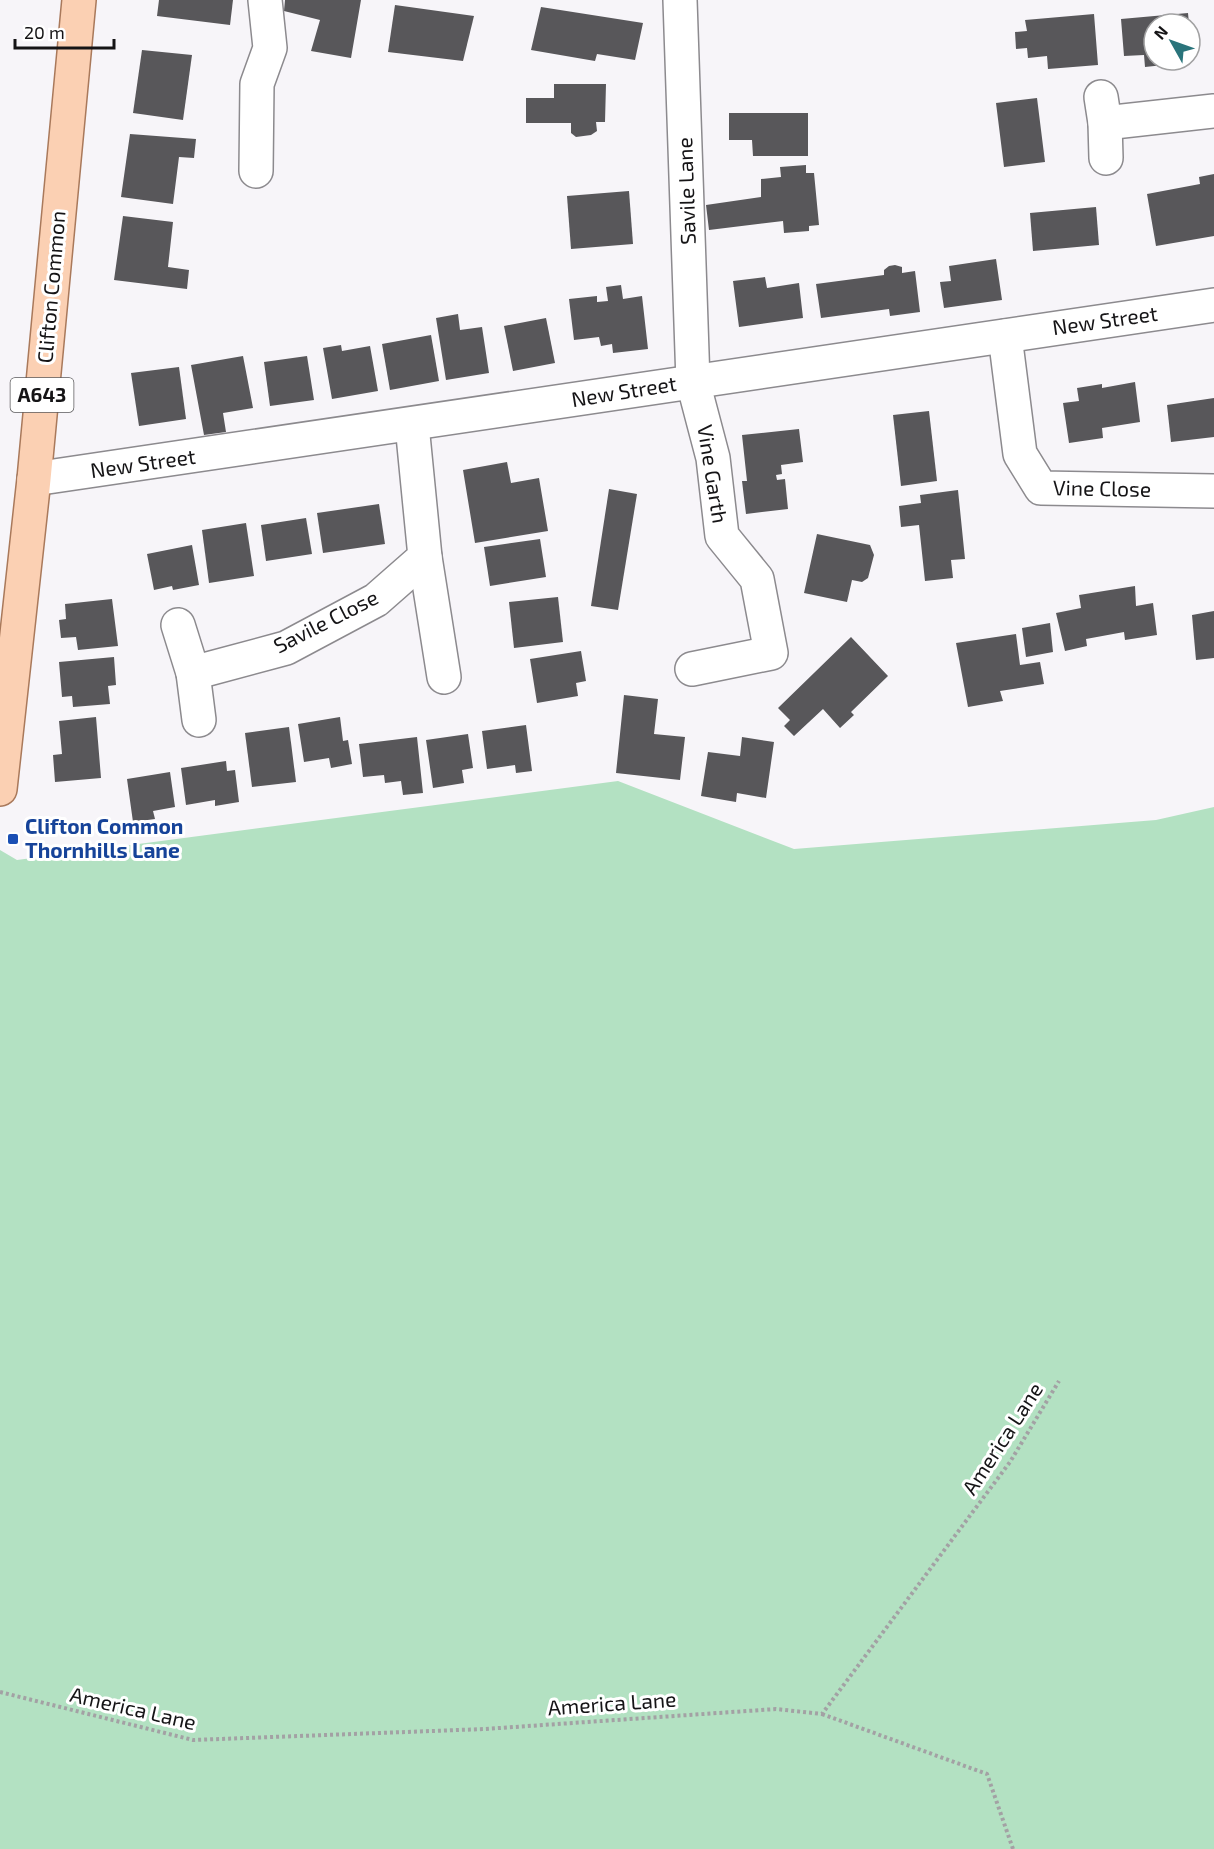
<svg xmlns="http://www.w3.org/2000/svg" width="1214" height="1849" font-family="'Exo 2',sans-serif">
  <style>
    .green { fill: #b3e1c2 }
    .building { fill: #58575a }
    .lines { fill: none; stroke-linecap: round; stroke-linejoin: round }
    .minor-casing { stroke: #8c8a8e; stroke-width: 36 }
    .major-casing { stroke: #a9795b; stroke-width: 36 }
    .path { stroke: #a3a1a4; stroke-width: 4; stroke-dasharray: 3 3; stroke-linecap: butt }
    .minor { stroke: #fff; stroke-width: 33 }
    .major { stroke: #fbd0b3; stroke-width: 33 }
    .transit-dot { fill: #1a4fb4; stroke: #fff; stroke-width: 2 }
    .labels { text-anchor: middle; stroke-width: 6; stroke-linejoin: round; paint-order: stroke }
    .shield { fill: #fff; stroke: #5b5a5c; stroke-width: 1.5 }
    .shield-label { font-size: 20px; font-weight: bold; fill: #151416 }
    .street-label { font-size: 21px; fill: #151416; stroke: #fff }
    .transit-label { font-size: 21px; font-weight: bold; fill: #164399; stroke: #fff; text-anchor: start }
  </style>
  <rect width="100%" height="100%" fill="#f7f5f9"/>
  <path class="green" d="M618,781L794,849L1156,820L1214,807V1849H0V850L17,860Z"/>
  <g class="building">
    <path d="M159,0H233L230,25L157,16Z"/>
    <path d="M285,0H361L351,58L311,51L320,20L284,11Z"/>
    <path d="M395,5L474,16L463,61L388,52Z"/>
    <path d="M541,7L643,23L635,60L597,54L595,61L531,50Z"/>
    <path d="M1188,13L1189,24H1154V60H1192V62L1145,67L1144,55L1124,56L1121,19Z"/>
    <path d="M1094,14L1098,65L1048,69L1047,56L1028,58L1027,48L1016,49L1015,32L1027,31L1025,20Z"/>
    <path d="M142,50L192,55L183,120L133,113Z"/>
    <path d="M554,84H606L605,122H596L597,131L591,135L576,137L571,133V123H526V98H554Z"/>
    <path d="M1037,98L1045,162L1004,167L996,103Z"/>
    <path d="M729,113H808V156H753L752,140H729Z"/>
    <path d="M130,134L196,139L194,158L179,157L173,204L121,197Z"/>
    <path d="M806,165V173H814L819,225L809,226V231L784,233L783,221L709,230L706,205L761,197V179L781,177L780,167Z"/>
    <path d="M1214,174V236L1156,246L1147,194L1200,184L1199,177Z"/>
    <path d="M629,191L633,244L571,249L567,196Z"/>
    <path d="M1096,207L1099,245L1033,251L1030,213Z"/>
    <path d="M123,216L173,222L168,267L189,270L187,289L114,280Z"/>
    <path d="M996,259L1002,300L944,308L940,282L951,281L949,266Z"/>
    <path d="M895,265L902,267V273L915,271L920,312L890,316L889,309L821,318L816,284L884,275V270L889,266Z"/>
    <path d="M765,277L767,288L799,283L803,318L739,327L733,281Z"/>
    <path d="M621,285L623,299L642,296L648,349L613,353L612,344L601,346L599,337L574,340L569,299L597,296V302L608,301L606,287Z"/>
    <path d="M458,314L460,330L482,327L489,373L446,380L436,318Z"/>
    <path d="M546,318L555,363L513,371L504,326Z"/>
    <path d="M431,335L439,381L390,390L382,344Z"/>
    <path d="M341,345L342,351L370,346L378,391L332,399L323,348Z"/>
    <path d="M243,356L253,408L223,413L226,432L204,435L191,365Z"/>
    <path d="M307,356L314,400L270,406L264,362Z"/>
    <path d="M179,367L186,419L139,426L131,373Z"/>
    <path d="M1135,382L1140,422L1102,428L1103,438L1069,443L1063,403L1079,401L1077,388L1102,384V388Z"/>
    <path d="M1214,398V437L1171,442L1167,405Z"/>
    <path d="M929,411L937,481L901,486L893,415Z"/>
    <path d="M799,429L803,462L781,465L782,474L776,475L777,480L785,479L788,509L746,514L742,481H747L742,435Z"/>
    <path d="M507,462L511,483L539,478L548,531L475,543L463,470Z"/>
    <path d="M609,489L637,494L618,610L591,606Z"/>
    <path d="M958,490L965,559L951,560L953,578L925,581L919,525L901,527L899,506L921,503L920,495Z"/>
    <path d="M379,504L385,544L323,553L317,513Z"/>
    <path d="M306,518L312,554L266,561L261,525Z"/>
    <path d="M246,523L254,576L209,583L202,530Z"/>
    <path d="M817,534L870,545L874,555L868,578L862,582L852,580L847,602L804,593Z"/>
    <path d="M540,539L546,577L490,586L484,547Z"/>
    <path d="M192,545L199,585L173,590L172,586L154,590L147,554Z"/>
    <path d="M1135,586L1136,606L1153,603L1157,635L1125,640L1124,632L1086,639L1087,646L1065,651L1056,613L1081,608L1079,595Z"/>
    <path d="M558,597L563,642L514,648L509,602Z"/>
    <path d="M112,599L118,646L78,650L76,637L61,638L59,620L66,619L65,604Z"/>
    <path d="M1214,611V658L1196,660L1192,615Z"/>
    <path d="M1050,623L1053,652L1026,657L1022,628Z"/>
    <path d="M1016,634L1020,665L1040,662L1044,684L1000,691L1003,701L968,707L956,643Z"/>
    <path d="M851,637L888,676L851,712L854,715L840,728L823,709L794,736L784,726L790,720L778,708Z"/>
    <path d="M581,651L586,681L576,683L578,696L537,703L530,659Z"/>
    <path d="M114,657L116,685L108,686L110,704L73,707L72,696L62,697L59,662Z"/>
    <path d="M624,695L658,699L654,734L685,737L680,780L616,773Z"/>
    <path d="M96,717L101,778L55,782L53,755L62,754L59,721Z"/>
    <path d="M340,717L343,741L348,740L352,764L331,768L329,758L304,762L298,724Z"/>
    <path d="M526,725L532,771L516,773L515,765L487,769L482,731Z"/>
    <path d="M289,727L296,782L252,787L245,733Z"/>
    <path d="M468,734L473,768L462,770L464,783L433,788L426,740Z"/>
    <path d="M417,737L423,793L403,795L401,781L385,783L384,775L363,777L359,744Z"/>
    <path d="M742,737L774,742L766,798L737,793L736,802L701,796L708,752L740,756Z"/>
    <path d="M226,761L227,771L235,770L239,802L215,806V800L186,805L181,768Z"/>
    <path d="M170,772L175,807L153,811L155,819L133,822L127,779Z"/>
  </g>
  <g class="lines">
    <g class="minor-casing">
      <g id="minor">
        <path d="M680,0L693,382L713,458L722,536L757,579L771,653L692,669"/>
        <path d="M1101,97L1105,123L1106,158"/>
        <path d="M1105,123L1214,111"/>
        <path d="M256,171L257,84L270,48L265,0"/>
        <path d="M1005,336L1020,454L1041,488L1214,491"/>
        <path d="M34,479C428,423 821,363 1214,305"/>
        <path d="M425,557L444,677"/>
        <path d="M178,625L193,673L199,720"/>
        <path d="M193,673L286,648L376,600L425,557L412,425"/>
      </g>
    </g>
    <g class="major-casing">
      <path id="major" d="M0,789L34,479L79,0"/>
    </g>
    <g class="path">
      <path d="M0,1692L193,1740L485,1729L776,1709L822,1714L1010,1462L1059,1381"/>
      <path d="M822,1714L987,1774L1013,1849"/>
    </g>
    <use href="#minor" class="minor"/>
    <use href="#major" class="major"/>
  </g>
  <rect class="transit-dot" x="7" y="833" width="12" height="12" rx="3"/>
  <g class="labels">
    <rect class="shield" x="10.5" y="378" width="63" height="34" rx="4.5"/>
    <g class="shield-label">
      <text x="42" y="402">A643</text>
    </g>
    <g class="street-label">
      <text transform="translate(687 191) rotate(-92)" y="7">Savile Lane</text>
      <text transform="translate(52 287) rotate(-85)" y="7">Clifton Common</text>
      <text transform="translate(1105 321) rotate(-8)" y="7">New Street</text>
      <text transform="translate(624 392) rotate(-9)" y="7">New Street</text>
      <text transform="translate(143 464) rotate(-8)" y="7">New Street</text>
      <text transform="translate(712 474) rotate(81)" y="7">Vine Garth</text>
      <text transform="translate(1102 489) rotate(1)" y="7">Vine Close</text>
      <text transform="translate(326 622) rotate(-27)" y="7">Savile Close</text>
      <text transform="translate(1003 1439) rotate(-57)" y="7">America Lane</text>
      <text transform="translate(612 1704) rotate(-4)" y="7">America Lane</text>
      <text transform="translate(133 1709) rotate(13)" y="7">America Lane</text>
    </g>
    <g class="transit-label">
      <text x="25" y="834">Clifton Common<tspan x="25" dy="24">Thornhills Lane</tspan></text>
    </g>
  </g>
  <g transform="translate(1172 42) rotate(310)"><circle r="28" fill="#ffffff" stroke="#a1a1a2" stroke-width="1.5"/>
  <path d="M0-4.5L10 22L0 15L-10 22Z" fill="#2a747b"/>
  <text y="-9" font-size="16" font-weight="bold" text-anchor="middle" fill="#151416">N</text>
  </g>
  <path d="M15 39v9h99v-9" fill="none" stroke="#151416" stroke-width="3"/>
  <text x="24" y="39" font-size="18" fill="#151416" stroke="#ffffff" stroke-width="4.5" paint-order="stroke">20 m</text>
</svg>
